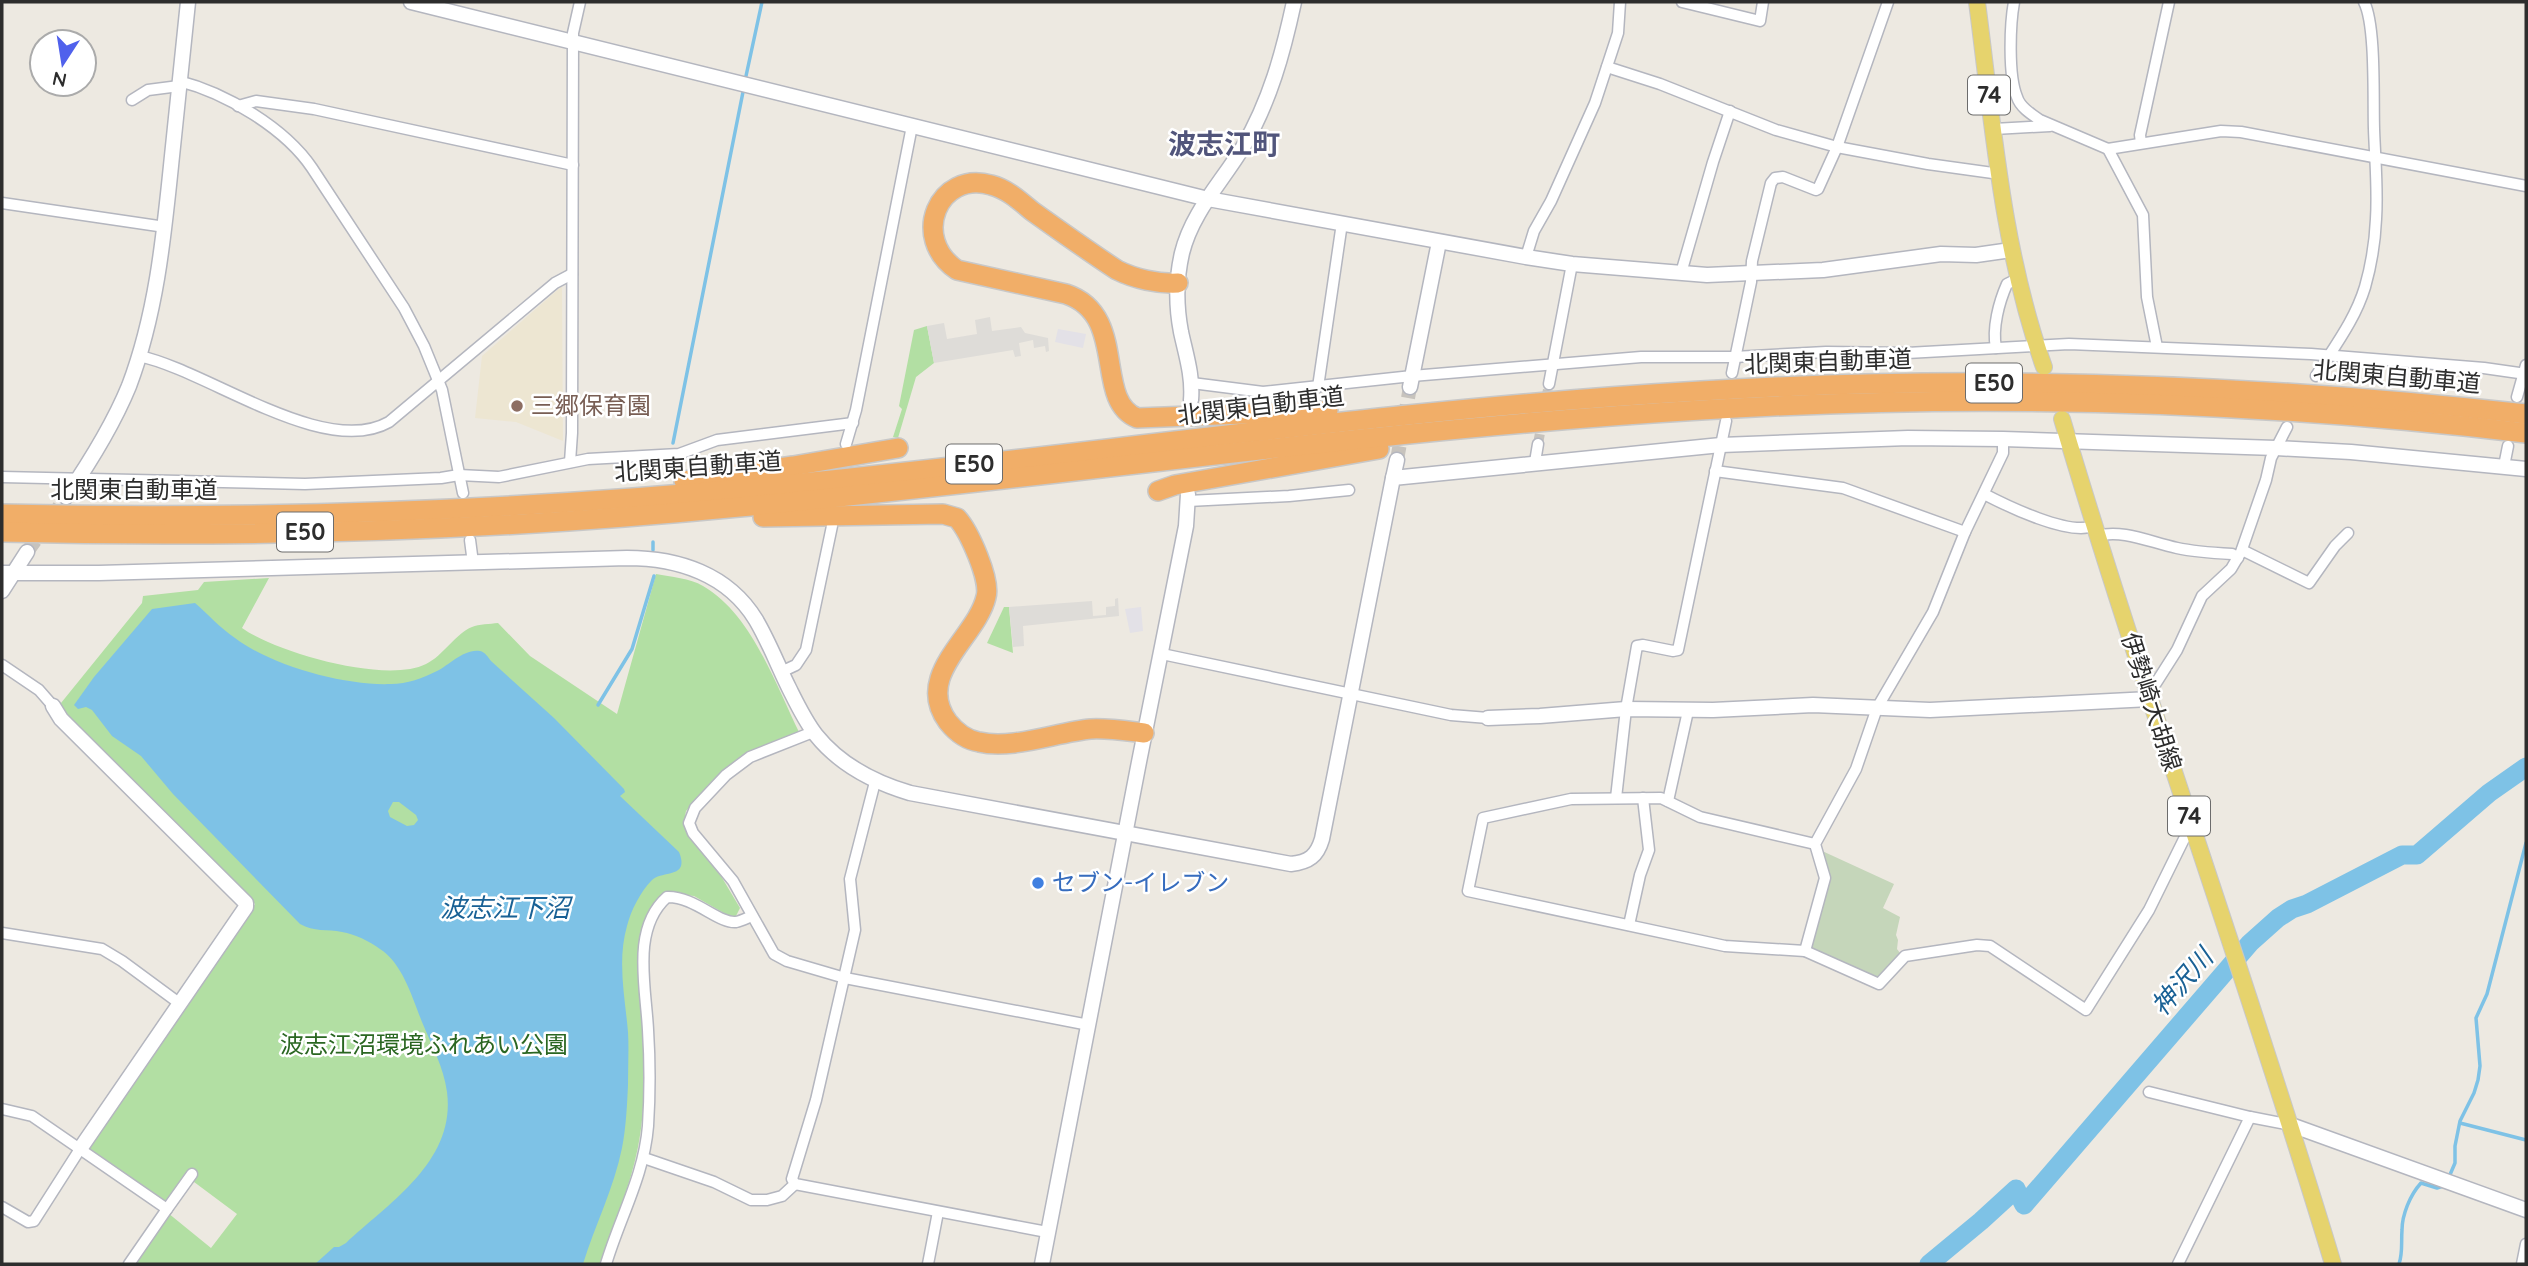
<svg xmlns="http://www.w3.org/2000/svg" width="2528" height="1266" font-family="Quicksand,'Noto Sans JP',sans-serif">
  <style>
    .industrial { fill: #e3e1e7 }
    .education { fill: #ede6d2 }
    .green { fill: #b2dfa3 }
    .cemetery { fill: #c5d6ba }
    .plaza { fill: #dedcd8 }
    .water { fill: #7ec2e6; fill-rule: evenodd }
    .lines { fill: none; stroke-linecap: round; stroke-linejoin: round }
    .stream { stroke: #7ec2e6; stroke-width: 3.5 }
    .river { stroke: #7ec2e6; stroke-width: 19 }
    .street-tunnel { stroke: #c7c3bd; stroke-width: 10; stroke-dasharray: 10 5; stroke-linecap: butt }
    .secondary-tunnel { stroke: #c7c3bd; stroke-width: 14; stroke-dasharray: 14 7; stroke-linecap: butt }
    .street-casing { stroke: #b4b6bf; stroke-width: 13 }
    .secondary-casing { stroke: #b4b6bf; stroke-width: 17 }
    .primary-casing { stroke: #c8c8c8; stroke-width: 18 }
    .highway-casing { stroke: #c8c8c8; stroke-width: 22 }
    .street { stroke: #fff; stroke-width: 10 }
    .secondary { stroke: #fff; stroke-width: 14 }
    .primary { stroke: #e6d36d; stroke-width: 16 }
    .highway { stroke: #f1ae68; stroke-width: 19 }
    .education-dot { fill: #8d6e63; stroke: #fff; stroke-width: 2.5 }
    .shop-dot { fill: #3f7fe0; stroke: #fff; stroke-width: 2.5 }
    .labels { text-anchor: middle; stroke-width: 5; stroke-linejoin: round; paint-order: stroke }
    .shield { fill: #fff; stroke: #6c6c6c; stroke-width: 2 }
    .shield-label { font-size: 23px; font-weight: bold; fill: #2d2d2d }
    .street-label { font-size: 24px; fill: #2d2d2d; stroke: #fff }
    .education-label { font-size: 24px; fill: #785e54; stroke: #fff; text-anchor: start }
    .shop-label { font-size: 24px; fill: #366cbe; stroke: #fff; text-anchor: start }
    .park-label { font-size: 24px; fill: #2a6621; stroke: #fff }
    .water-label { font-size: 26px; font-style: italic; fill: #196195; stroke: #fff }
    .quarter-label { font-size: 28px; font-weight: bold; fill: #51557b; stroke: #fff }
  </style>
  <rect width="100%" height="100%" fill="#ede9e1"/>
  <g class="industrial">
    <path d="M1058,329L1086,334L1083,348L1055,342Z"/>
    <path d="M1141,607L1143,631L1130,633L1125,609Z"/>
  </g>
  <path class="education" d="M562,286L563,441L516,422L475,418L482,356Z"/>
  <g class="green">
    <path d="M927,326L934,363L916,377L898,438L893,437L902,409L899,406L914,330Z"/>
    <path d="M656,574C671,577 690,578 703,586C752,614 776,686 800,734L740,757L712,781L686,811L684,822L687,833L721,876L740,908L736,916H729L694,896L664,893C628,927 640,980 643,1024C645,1064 646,1107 638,1147C630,1187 614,1225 603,1264H133L168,1213L211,1248L237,1214L186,1176L170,1201H164L88,1151L87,1146L255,904L63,714L61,703L142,603L143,596L198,590L204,582L269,578L242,628C277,653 386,684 426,664C443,656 456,633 472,627C479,624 490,624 498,623L530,656L617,714Z"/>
    <path d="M1004,607H1009L1013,653L987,643Z"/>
  </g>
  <path class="cemetery" d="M1820,850L1894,884L1883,908L1900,917L1896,935L1898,940L1897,949L1900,953L1878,980L1809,948L1829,875Z"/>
  <g class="plaza">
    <path d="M990,317L992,331L1021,327L1025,333L1048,338L1049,351L1046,352L1045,346L1034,348L1033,340L1019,343L1021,356L1015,357L1013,350L934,363L927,326L944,323L947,339L977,334L975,320Z"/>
    <path d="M1118,598L1119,616L1023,626L1024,646L1013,647L1009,607L1092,601L1093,616L1106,615V607L1115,606V599Z"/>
  </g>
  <path class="water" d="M195,603C208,614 220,628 235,638C272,666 345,686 391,684C407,684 423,678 437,671C449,665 465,648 480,651C485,652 488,657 491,661L554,718L624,789L625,792L620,796L679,852C690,879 662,870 652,880C641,891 631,910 627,926C617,961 625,997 628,1032C629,1049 628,1067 628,1085C627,1106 626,1128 622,1148C614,1188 595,1225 583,1264H315L334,1247H339L346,1243C390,1202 456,1161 447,1092C444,1068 431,1044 422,1022C412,997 403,964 380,949C369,941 355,934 342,932C327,929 314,932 300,924L173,794L141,756L112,736L92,710L86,707L78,709L74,705L94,677L152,609ZM393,802H399L416,815L418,820L414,825L407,826L390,817L388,811Z"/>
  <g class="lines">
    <g class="stream">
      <path d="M746,76L762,2"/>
      <path d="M673,443L743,92"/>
      <path d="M653,542V550"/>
      <path d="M598,705L632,649L654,576"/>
      <path d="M2460,1123L2526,1140"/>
      <path d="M2449,1177L2455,1163V1146L2460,1121L2474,1093L2478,1080L2480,1066L2476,1018L2487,994L2526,843"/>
      <path d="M2399,1264C2403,1252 2401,1243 2402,1230C2402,1215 2410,1195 2421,1183L2437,1188L2443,1186"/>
    </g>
    <path class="river" d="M1929,1264L1981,1221L2016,1189L2024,1205L2250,943L2278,918L2292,909L2307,904L2402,855H2417L2489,793L2526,767"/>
    <path class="street-tunnel" d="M1538,444L1549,384"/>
    <g class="secondary-tunnel">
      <path d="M1397,460L1410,387"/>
      <path d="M27,552L66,497"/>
    </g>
    <g class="street-casing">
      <g id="street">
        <path d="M1682,2L1760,21L1763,2"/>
        <path d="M2014,2C2010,24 2008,76 2017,97C2020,107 2031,114 2040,120L2108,149L2221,131L2241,132L2526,186"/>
        <path d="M1607,67L1660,84L1776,130L1837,147L1928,164L2000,174"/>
        <path d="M179,81C226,93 285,128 312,168L404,308L424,346L442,390L463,493"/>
        <path d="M132,100L148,90L179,86"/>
        <path d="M238,106L256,101L314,109L573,165"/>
        <path d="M1994,129L2050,126"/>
        <path d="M2141,143L2140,135L2169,2"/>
        <path d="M2108,149L2143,215L2147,297L2157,347"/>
        <path d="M2,203L165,227"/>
        <path d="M1526,257L1534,231L1551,201L1595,103L1618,33L1620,2"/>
        <path d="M1681,273L1713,162L1730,111"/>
        <path d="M1996,348C1992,328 1999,302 2007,284L2017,279"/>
        <path d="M139,356C207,370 324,459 389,422L555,283L572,274"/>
        <path d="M1732,373L1751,282L1752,261L1771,183L1775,178L1783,177L1816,190L1818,189L1837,147L1888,2"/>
        <path d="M2316,376C2334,347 2355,320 2365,287C2371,266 2375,242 2376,219C2378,189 2375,159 2374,129C2373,100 2376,25 2364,2"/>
        <path d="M1192,383L1263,392L1412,376L1641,357H1734L1826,352L1907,353L2069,344L2311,354L2484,368L2526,374"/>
        <path d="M1549,384L1572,264"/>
        <path d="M1318,387L1342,223"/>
        <path d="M2517,397L2526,365"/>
        <path d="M846,444L856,410L912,126"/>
        <path d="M570,462L572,433L573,33L580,2"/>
        <path d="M1535,462L1538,444"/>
        <path d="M2504,466L2508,446"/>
        <path d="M1715,471L1843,488L1965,532"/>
        <path d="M2,477L305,484L441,478L459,475L499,477L588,459L679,454L717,440L853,423"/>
        <path d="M1984,494C2007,506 2069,536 2093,526"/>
        <path d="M1188,501L1289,496L1349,490"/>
        <path d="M2096,536C2124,529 2149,542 2177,548C2195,552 2213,553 2232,554L2238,558"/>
        <path d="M470,540L473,563"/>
        <path d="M2242,550L2309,583L2335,546L2348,533"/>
        <path d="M1162,654L1451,715L1488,718"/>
        <path d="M2,665L39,690L53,706"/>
        <path d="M781,672L796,665L806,650L832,526"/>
        <path d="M2147,692L2156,683L2177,650L2202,596L2231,569L2241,552L2266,480L2271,458L2287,427"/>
        <path d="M813,732L750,757L726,775L695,808L689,823L693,833L733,881L774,954L787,961L845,978L1089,1025"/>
        <path d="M875,782L850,879L855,930L816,1100L792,1179L795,1184L1047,1232"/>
        <path d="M1616,798L1626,709L1637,646L1643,645L1673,651L1678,650L1726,421"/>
        <path d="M1668,801L1688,711"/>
        <path d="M1815,844L1700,817L1661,798L1571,799L1483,818L1468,891L1725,946L1805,951L1879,984L1905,956L1977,945L1990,946L2086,1010L2149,910L2184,839L2193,830"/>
        <path d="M1629,925L1640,875L1649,850L1643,798"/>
        <path d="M2,933L102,949L122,961L179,1003"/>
        <path d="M1805,951L1825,878L1815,844L1856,769L1877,708L1933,612L1965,532L2003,453V439"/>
        <path d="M2149,1092L2250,1117L2291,1125"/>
        <path d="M2,1109L32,1116L167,1209L129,1264"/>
        <path d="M644,1158L714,1182L751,1200H767L782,1196L795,1184"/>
        <path d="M2,1207L28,1222L34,1221L80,1149"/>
        <path d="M167,1209L192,1174"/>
        <path d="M606,1264C620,1217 644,1176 648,1126C650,1094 650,1061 648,1030C646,987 631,929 667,897C694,896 719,924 736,922C741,921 747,918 752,916"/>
        <path d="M928,1264L938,1212"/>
        <path d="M2178,1264L2250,1117"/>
        <path d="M2522,1264L2526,1244"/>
      </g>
    </g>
    <g class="secondary-casing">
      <g id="secondary">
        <path d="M411,2L1208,199L1526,257L1572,264L1707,275L1823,270L1941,254L1976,255L2011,250"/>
        <path d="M1410,387L1439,242"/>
        <path d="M1191,400C1193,376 1186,355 1181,332C1176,306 1176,279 1182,253C1192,212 1222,182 1243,147C1270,101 1283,53 1294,2"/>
        <path d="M1393,478L1397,460"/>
        <path d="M66,497C90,462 113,425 129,386C157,312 164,234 172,156C177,104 183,53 188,2"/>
        <path d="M2,573H99L627,558C678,558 728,574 756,620C769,642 778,666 789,688C797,704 805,721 816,735C840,765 873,782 910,793L1291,864C1309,862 1317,856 1322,839L1393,478L1721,445L1908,438L2003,439L2276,448L2351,452L2526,469"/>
        <path d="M2,591L27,552"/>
        <path d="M53,706L61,719L246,903V907L80,1149"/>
        <path d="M1488,718L1540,716L1626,709L1713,710L1813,705L1930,710L2150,699"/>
        <path d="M2291,1125L2526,1210"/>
        <path d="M1042,1264L1139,762L1186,526L1188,494"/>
      </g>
    </g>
    <g class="primary-casing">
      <g id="primary">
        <path d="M1977,2C1993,125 2002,249 2044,367"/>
        <path d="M2062,419C2146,702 2248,981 2333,1264"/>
      </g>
    </g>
    <g class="highway-casing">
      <g id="highway">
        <path d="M1178,283C1158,284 1135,279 1117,270C1088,251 1060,231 1032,211C1020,201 1007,189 991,185C938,170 910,238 957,270L1066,294C1129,315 1093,400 1137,418L1328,411"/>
        <path d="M684,481L793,466L898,448"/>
        <path d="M1158,491L1175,485L1379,449"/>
        <path d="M2,514C268,520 537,510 802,483C1102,453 1400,408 1701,391C1976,374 2252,384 2526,414"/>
        <path d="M763,517L943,514L957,518C969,531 991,580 986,597C977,637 913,675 948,722C956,732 967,740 979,742C1012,750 1057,732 1091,729C1108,728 1127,731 1144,733"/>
        <path d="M2,532C247,538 494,531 739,507C1060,477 1379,429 1701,410C1975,393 2253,401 2526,433"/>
      </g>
    </g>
    <use href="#street" class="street"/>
    <use href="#secondary" class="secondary"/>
    <use href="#primary" class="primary"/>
    <use href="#highway" class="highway"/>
  </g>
  <circle class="education-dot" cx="517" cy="406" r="7"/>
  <circle class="shop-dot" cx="1038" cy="883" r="7"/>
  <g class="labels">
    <g class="shield">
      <rect x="1968" y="75.5" width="42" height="39" rx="5"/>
      <rect x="1966" y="363.5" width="56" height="39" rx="5"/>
      <rect x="946" y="444.5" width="56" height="39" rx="5"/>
      <rect x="277" y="512.5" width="56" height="39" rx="5"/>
      <rect x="2168" y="796.5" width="42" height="39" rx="5"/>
    </g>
    <g class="shield-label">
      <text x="1989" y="103">74</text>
      <text x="1994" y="391">E50</text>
      <text x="974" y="472">E50</text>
      <text x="305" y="540">E50</text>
      <text x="2189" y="824">74</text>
    </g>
    <g class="street-label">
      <text transform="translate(1828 362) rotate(-2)" y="8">北関東自動車道</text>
      <text transform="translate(2397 377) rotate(5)" y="8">北関東自動車道</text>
      <text transform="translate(1261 406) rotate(-7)" y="8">北関東自動車道</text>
      <text transform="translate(698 467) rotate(-4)" y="8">北関東自動車道</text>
      <text x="134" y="498">北関東自動車道</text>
      <text transform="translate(2151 702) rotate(72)" y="8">伊勢崎大胡線</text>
    </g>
    <g class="education-label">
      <text x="531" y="414">三郷保育園</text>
    </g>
    <g class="shop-label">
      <text x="1052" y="891">セブン-イレブン</text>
    </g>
    <g class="park-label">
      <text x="424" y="1053">波志江沼環境ふれあい公園</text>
    </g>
    <g class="water-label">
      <text x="505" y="917">波志江下沼</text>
      <text transform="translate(2182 982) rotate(-49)" y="9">神沢川</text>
    </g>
    <g class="quarter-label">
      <text x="1224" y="154">波志江町</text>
    </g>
  </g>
  <rect width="2528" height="1266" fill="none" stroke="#2d2d2d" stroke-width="7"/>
  <g transform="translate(63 63) rotate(192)"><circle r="33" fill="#ffffff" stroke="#ababab" stroke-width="2"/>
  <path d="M0-5L12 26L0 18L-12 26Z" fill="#5061ec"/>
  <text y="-10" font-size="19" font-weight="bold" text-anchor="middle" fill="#2d2d2d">N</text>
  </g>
</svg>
